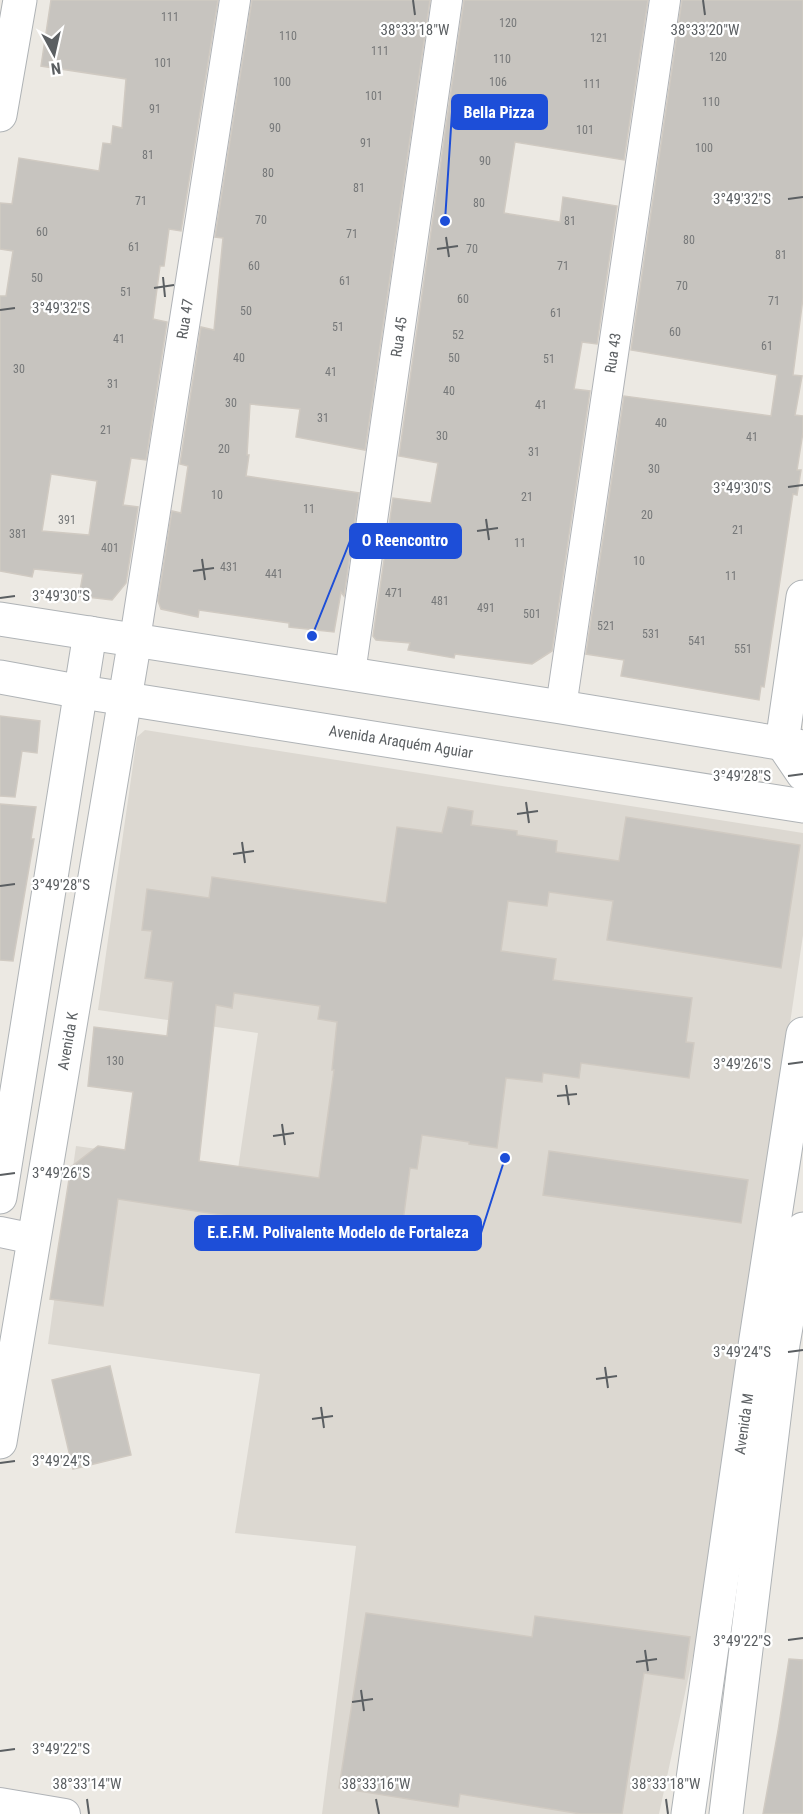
<svg xmlns="http://www.w3.org/2000/svg" width="803" height="1814" font-family="'Roboto Condensed',sans-serif">
  <style>
    .education { fill: #dcd8d1 }
    .building { fill: #c7c4bf; stroke: #d0cac2; stroke-width: 1.5; fill-rule: evenodd }
    .lines { fill: none; stroke-linecap: round; stroke-linejoin: round }
    .street-casing { stroke: #b0b3b7; stroke-width: 32 }
    .secondary-casing { stroke: #afb3b6; stroke-width: 35 }
    .street { stroke: #fff; stroke-width: 30 }
    .secondary { stroke: #fff; stroke-width: 33 }
    .ticks { fill: none; stroke: #5b5f62; stroke-width: 2 }
    .labels { text-anchor: middle; stroke-width: 4.5; stroke-linejoin: round; paint-order: stroke }
    .number-label { font-size: 12px; fill: #767879 }
    .street-label { font-size: 15px; fill: #5b5f62; stroke: #fff }
    .ticks-label { font-size: 15px; text-anchor: middle; fill: #5b5f62; stroke: #fff; stroke-width: 4.5; stroke-linejoin: round; paint-order: stroke }
    .leader { fill: none; stroke: #1d4ed8; stroke-width: 2 }
    .callout-dot { fill: #1d4ed8; stroke: #fff; stroke-width: 2 }
    .callout { fill: #1d4ed8; stroke: #1d4ed8; stroke-width: 2 }
    .callout-label { font-size: 16px; text-anchor: middle; font-weight: bold; fill: #fff }
  </style>
  <rect width="100%" height="100%" fill="#ece9e3"/>
  <path class="education" d="M145,730L803,833V935L705,1600L659,1814H322L356,1546L235,1533L260,1374L48,1344L76,1146L238,1169L258,1033L98,1010L137,737Z"/>
  <g class="building">
    <path d="M51,0H218L181,231L169,229L164,266H160L153,319L167,322L146,460L131,458L123,505L138,507L126,583L112,600L79,596L83,574L34,569L32,577L0,571V296H6L13,251L0,249V203L12,204L19,158L99,171L103,143L111,144L113,126L122,128L126,79L41,66ZM51,474L97,481L89,535L42,531Z"/>
    <path d="M252,0H430L365,450L296,437L300,409L250,404L247,455H249L246,476L359,493L344,596L341,592L334,632L289,627V623L199,610L198,617L161,609L158,601L172,511L181,513L188,466L180,464L201,327L214,330L223,238L215,237Z"/>
    <path d="M464,0H648L624,160L515,142L504,213L560,222L563,197L617,206L597,344L582,342L574,389L590,391L552,651L532,664L455,654L454,658L408,650L410,643L376,640L373,636L393,498L431,503L438,463L399,456Z"/>
    <path d="M682,0H803V298L793,375L802,376L795,415L803,416V432L797,470H801L797,495L793,494L764,687L761,686L759,700L621,676L624,660L586,654L624,396L771,416L777,375L631,350Z"/>
    <path d="M0,716L40,721L37,753L22,751L15,797L0,796Z"/>
    <path d="M0,804L36,807L31,839H34L13,961L0,960Z"/>
    <path d="M448,807L473,811L471,825L517,831V835L557,841L556,852L619,861L626,817L800,845L781,968L607,940L613,901L549,892L547,906L508,901L501,951L556,959L553,980L692,998L686,1042L694,1043L689,1078L581,1063L579,1078L543,1073L542,1082L506,1078L497,1148L469,1144V1142L422,1135L417,1169L410,1168L401,1237L319,1227V1230L118,1199L103,1306L50,1299L71,1167L98,1146L125,1150L133,1092L88,1086L94,1027L167,1036L173,982L145,978L152,931L142,930L147,889L209,898L212,877L386,903L397,827L442,833ZM234,993L320,1006L318,1019L337,1022L332,1070H334L319,1178L199,1161L216,1005L232,1008Z"/>
    <path d="M549,1151L748,1180L741,1223L543,1195Z"/>
    <path d="M110,1366L131,1455L73,1469L52,1380Z"/>
    <path d="M366,1613L532,1637L535,1616L690,1637L684,1679L644,1673L622,1814H581L460,1794L458,1807L339,1788Z"/>
    <path d="M789,1659L803,1660V1814H763L778,1731Z"/>
  </g>
  <g class="lines">
    <g class="street-casing">
      <g id="street">
        <path d="M135,639L235,0"/>
        <path d="M350,673L447,0"/>
        <path d="M561,707L665,0"/>
        <path d="M0,1232L34,1239"/>
        <path d="M0,1803L65,1814"/>
      </g>
    </g>
    <g class="secondary-casing">
      <g id="secondary">
        <path d="M0,115L20,0"/>
        <path d="M803,597L782,743L803,774"/>
        <path d="M0,619L561,707L803,747"/>
        <path d="M0,677L82,692L803,806"/>
        <path d="M0,1197L90,633"/>
        <path d="M0,1442L135,639"/>
        <path d="M688,1814L756,1339L803,1034"/>
        <path d="M726,1814L783,1344L803,1229"/>
      </g>
    </g>
    <use href="#street" class="street"/>
    <use href="#secondary" class="secondary"/>
  </g>
  <path class="ticks" d="M413,0L415,15M703,0L705,15M788,199L803,197M446,237L449,257M437,249L458,246M163,277L165,297M154,288L174,285M0,310L15,308M788,487L803,485M486,519L489,540M477,531L498,528M202,559L205,580M193,571L214,568M0,598L15,596M788,776L803,774M526,802L529,823M517,814L538,811M242,842L245,863M233,854L254,851M0,886L15,884M788,1064L803,1062M566,1085L569,1105M557,1096L577,1094M282,1124L285,1145M273,1136L294,1133M0,1175L15,1173M788,1352L803,1350M605,1367L608,1388M596,1379L617,1376M321,1407L324,1428M312,1419L333,1416M0,1463L15,1461M788,1640L803,1638M645,1650L648,1671M636,1662L657,1659M361,1690L364,1711M352,1702L373,1699M0,1751L15,1749M87,1799L89,1814M376,1799L379,1814M666,1799L668,1814"/>
  <g class="labels">
    <g class="number-label">
      <text x="170" y="21">111</text>
      <text x="508" y="27">120</text>
      <text x="288" y="40">110</text>
      <text x="599" y="42">121</text>
      <text x="380" y="55">111</text>
      <text x="718" y="61">120</text>
      <text x="502" y="63">110</text>
      <text x="163" y="67">101</text>
      <text x="282" y="86">100</text>
      <text x="498" y="86">106</text>
      <text x="592" y="88">111</text>
      <text x="374" y="100">101</text>
      <text x="711" y="106">110</text>
      <text x="155" y="113">91</text>
      <text x="275" y="132">90</text>
      <text x="585" y="134">101</text>
      <text x="366" y="147">91</text>
      <text x="704" y="152">100</text>
      <text x="148" y="159">81</text>
      <text x="485" y="165">90</text>
      <text x="268" y="177">80</text>
      <text x="359" y="192">81</text>
      <text x="141" y="205">71</text>
      <text x="479" y="207">80</text>
      <text x="261" y="224">70</text>
      <text x="570" y="225">81</text>
      <text x="42" y="236">60</text>
      <text x="352" y="238">71</text>
      <text x="689" y="244">80</text>
      <text x="134" y="251">61</text>
      <text x="472" y="253">70</text>
      <text x="781" y="259">81</text>
      <text x="254" y="270">60</text>
      <text x="563" y="270">71</text>
      <text x="37" y="282">50</text>
      <text x="345" y="285">61</text>
      <text x="682" y="290">70</text>
      <text x="126" y="296">51</text>
      <text x="463" y="303">60</text>
      <text x="774" y="305">71</text>
      <text x="246" y="315">50</text>
      <text x="556" y="317">61</text>
      <text x="338" y="331">51</text>
      <text x="675" y="336">60</text>
      <text x="458" y="339">52</text>
      <text x="119" y="343">41</text>
      <text x="767" y="350">61</text>
      <text x="239" y="362">40</text>
      <text x="454" y="362">50</text>
      <text x="549" y="363">51</text>
      <text x="19" y="373">30</text>
      <text x="331" y="376">41</text>
      <text x="113" y="388">31</text>
      <text x="449" y="395">40</text>
      <text x="231" y="407">30</text>
      <text x="541" y="409">41</text>
      <text x="323" y="422">31</text>
      <text x="661" y="427">40</text>
      <text x="106" y="434">21</text>
      <text x="442" y="440">30</text>
      <text x="752" y="441">41</text>
      <text x="224" y="453">20</text>
      <text x="534" y="456">31</text>
      <text x="654" y="473">30</text>
      <text x="217" y="499">10</text>
      <text x="527" y="501">21</text>
      <text x="309" y="513">11</text>
      <text x="647" y="519">20</text>
      <text x="67" y="524">391</text>
      <text x="738" y="534">21</text>
      <text x="18" y="538">381</text>
      <text x="520" y="547">11</text>
      <text x="110" y="552">401</text>
      <text x="639" y="565">10</text>
      <text x="229" y="571">431</text>
      <text x="274" y="578">441</text>
      <text x="731" y="580">11</text>
      <text x="394" y="597">471</text>
      <text x="440" y="605">481</text>
      <text x="486" y="612">491</text>
      <text x="532" y="618">501</text>
      <text x="606" y="630">521</text>
      <text x="651" y="638">531</text>
      <text x="697" y="645">541</text>
      <text x="743" y="653">551</text>
      <text x="115" y="1065">130</text>
    </g>
    <g class="street-label">
      <text transform="translate(185 319) rotate(-81)" y="5">Rua 47</text>
      <text transform="translate(399 337) rotate(-82)" y="5">Rua 45</text>
      <text transform="translate(613 353) rotate(-82)" y="5">Rua 43</text>
      <text transform="translate(401 742) rotate(9)" y="5">Avenida Araquém Aguiar</text>
      <text transform="translate(68 1041) rotate(-80)" y="5">Avenida K</text>
      <text transform="translate(744 1424) rotate(-82)" y="5">Avenida M</text>
    </g>
  </g>
  <g class="ticks-label">
    <text x="415" y="35">38°33'18"W</text>
    <text x="705" y="35">38°33'20"W</text>
    <text x="742" y="204">3°49'32"S</text>
    <text x="61" y="313">3°49'32"S</text>
    <text x="742" y="493">3°49'30"S</text>
    <text x="61" y="601">3°49'30"S</text>
    <text x="742" y="781">3°49'28"S</text>
    <text x="61" y="890">3°49'28"S</text>
    <text x="742" y="1069">3°49'26"S</text>
    <text x="61" y="1178">3°49'26"S</text>
    <text x="742" y="1357">3°49'24"S</text>
    <text x="61" y="1466">3°49'24"S</text>
    <text x="742" y="1646">3°49'22"S</text>
    <text x="61" y="1754">3°49'22"S</text>
    <text x="87" y="1789">38°33'14"W</text>
    <text x="376" y="1789">38°33'16"W</text>
    <text x="666" y="1789">38°33'18"W</text>
  </g>
  <path class="leader" d="M445 221L452 112M312 636L350 541M505 1158L481 1233"/>
  <g class="callout-dot">
    <circle cx="445" cy="221" r="6"/>
    <circle cx="312" cy="636" r="6"/>
    <circle cx="505" cy="1158" r="6"/>
  </g>
  <g class="callout">
    <rect x="452" y="95" width="95" height="34" rx="6"/>
    <rect x="350" y="524" width="111" height="34" rx="6"/>
    <rect x="195" y="1216" width="286" height="34" rx="6"/>
  </g>
  <g class="callout-label">
    <text x="499" y="118">Bella Pizza</text>
    <text x="405" y="546">O Reencontro</text>
    <text x="338" y="1238">E.E.F.M. Polivalente Modelo de Fortaleza</text>
  </g>
  <g transform="translate(54 54) rotate(172)" stroke="#ffffff" stroke-width="4.5" paint-order="stroke">
  <path d="M0-4.5L10 22L0 15L-10 22Z" fill="#5b5f62"/>
  <text y="-9" font-size="16" font-weight="bold" text-anchor="middle" fill="#5b5f62">N</text>
  </g>
</svg>
